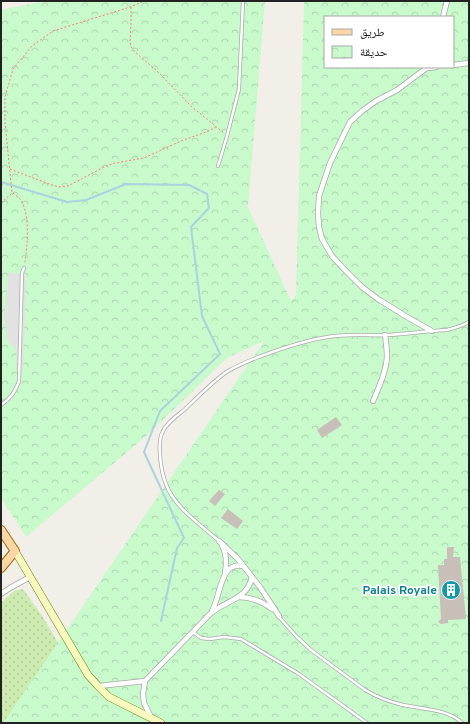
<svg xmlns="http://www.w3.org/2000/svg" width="470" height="724" font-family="Overpass,'Noto Naskh Arabic',sans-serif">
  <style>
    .grass { fill: url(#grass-dots) }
    .park { fill: url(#park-crowns); fill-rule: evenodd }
    .parking { fill: #e2e2e2 }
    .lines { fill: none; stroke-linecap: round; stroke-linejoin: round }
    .stream { stroke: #aad3df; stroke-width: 2 }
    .building { fill: #c7bfb8 }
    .lane-casing { stroke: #a9a9a9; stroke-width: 4 }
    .street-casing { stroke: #a9a9a9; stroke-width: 6 }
    .secondary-casing { stroke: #707d05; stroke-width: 8 }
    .primary-casing { stroke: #a06b00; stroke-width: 10 }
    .path { stroke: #fa8072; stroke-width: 1; stroke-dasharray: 2 2; stroke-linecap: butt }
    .lane { stroke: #fff; stroke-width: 2.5 }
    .street { stroke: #fff; stroke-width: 4.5 }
    .secondary { stroke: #f7fabf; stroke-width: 7 }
    .primary { stroke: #fcd6a4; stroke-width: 8 }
    .labels { text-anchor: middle; stroke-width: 3.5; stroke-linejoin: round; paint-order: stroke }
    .culture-label { font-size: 12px; font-weight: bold; fill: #0d838f; stroke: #fff; text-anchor: end }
  </style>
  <defs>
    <pattern id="grass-dots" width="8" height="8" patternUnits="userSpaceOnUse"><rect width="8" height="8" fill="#cdebb0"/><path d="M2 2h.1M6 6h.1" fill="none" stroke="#b0c997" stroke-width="1.8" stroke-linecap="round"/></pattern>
    <pattern id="park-crowns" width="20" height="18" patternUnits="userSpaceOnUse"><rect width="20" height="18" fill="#c8facc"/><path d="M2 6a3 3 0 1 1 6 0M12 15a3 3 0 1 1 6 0" fill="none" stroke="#acd6af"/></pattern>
  </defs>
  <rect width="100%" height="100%" fill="#f2efe9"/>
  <path class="grass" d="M23,589L43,617L78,677L138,723H1V603L14,591Z"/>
  <path class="park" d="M45,1H265L248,207L291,301L296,295L304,1H469V723H3L264,341L227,358L145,437L26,537L1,498V10ZM325,17H453V67H325Z"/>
  <path class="parking" d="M8,272L26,275L23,370L20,369L16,370V350L7,340L4,317Z"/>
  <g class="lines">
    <path class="stream" d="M1,182L67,202L86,200L126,184L189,185L207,194L209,208L191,227L202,316L220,354L160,411L144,452L184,538L177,548L161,621"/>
  </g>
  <g class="building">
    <path d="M336,417L342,425L322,438L317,430Z"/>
    <path d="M219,490L225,494L215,506L209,501Z"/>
    <path d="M228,509L243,521L237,529L221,518Z"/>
    <path d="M447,547H454L453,557H460L466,619L448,620V623L441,624L438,622L441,619L438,565H444V559H447Z"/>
  </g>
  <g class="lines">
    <g class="lane-casing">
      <g id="lane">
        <path d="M218,166L227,136L239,89L243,1"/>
        <path d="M1,405C11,398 15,392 19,381L22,273L24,268"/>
        <path d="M219,541C201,525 174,507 166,484C161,472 157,445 162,433C166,423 177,416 185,409C198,397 213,381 228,371C237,366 246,362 256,358C277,350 300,342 322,338C343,333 365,336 386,335C406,334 427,331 447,330C455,328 462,326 469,322"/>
        <path d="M279,617L296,636L311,650L365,690C377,697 390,702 403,705C422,709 448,709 462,723"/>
        <path d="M193,632L201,638L210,639L224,637L241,639L299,674L367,723"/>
      </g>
    </g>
    <g class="street-casing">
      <g id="street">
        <path d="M443,17L447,1"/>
        <path d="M453,65L469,63"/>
        <path d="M428,67L397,90L376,101L362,111L350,122L330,163L319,196L318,213L319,227L322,239L332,256L343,268L362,287L378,299L407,317L432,331"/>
        <path d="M428,68L436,67"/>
        <path d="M373,401C379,387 386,372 387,357C387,349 386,342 385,335"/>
        <path d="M219,541L238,559L260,587L279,616"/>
        <path d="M222,545C227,555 227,563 225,573"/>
        <path d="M1,594L10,588L30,577"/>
        <path d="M238,597C251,597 262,601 272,609"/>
        <path d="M212,611C221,595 220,561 243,566"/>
        <path d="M99,686L145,681"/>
        <path d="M151,717L144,703L143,694L145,681L210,614C226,600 247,600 252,577"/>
      </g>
    </g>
    <g class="secondary-casing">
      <path id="secondary" d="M15,551L88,675L98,686L109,697L161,723"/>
    </g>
    <g class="primary-casing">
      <path id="primary" d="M1,530L15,551L1,568"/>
    </g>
    <g class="path">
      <path d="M131,7V24L130,42L131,47L135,52L157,71L192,107L224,133"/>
      <path d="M10,169L52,185L60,187L68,186L106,166L115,163L144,158L181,141L206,132L216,127"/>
      <path d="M13,193C15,195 18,197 20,199C31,214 27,246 25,263"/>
      <path d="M1,203L12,193L5,122V97L13,69L32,46L53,31L130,7L144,1"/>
    </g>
    <use href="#lane" class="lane"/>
    <use href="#street" class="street"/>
    <use href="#secondary" class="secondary"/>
    <use href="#primary" class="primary"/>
  </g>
  <defs>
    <g id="building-disc" transform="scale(1)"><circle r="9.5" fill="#0f9aa8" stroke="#fff"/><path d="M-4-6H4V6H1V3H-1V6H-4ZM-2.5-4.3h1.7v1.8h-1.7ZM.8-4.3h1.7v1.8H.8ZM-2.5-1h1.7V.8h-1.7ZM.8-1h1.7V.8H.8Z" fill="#fff"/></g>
  </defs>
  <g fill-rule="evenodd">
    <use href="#building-disc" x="451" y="590"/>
  </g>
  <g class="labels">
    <g class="culture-label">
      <text x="437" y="594">Palais Royale</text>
    </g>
  </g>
  <rect width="470" height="724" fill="none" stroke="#222222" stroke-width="4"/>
  <rect x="324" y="16" width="130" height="52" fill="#ffffff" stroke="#a7a7a7"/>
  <rect x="332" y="29" width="20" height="6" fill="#fcd6a4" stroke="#a7a7a7"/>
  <text x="360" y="36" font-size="12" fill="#222222">طريق</text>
  <rect x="332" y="46" width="20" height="12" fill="url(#park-crowns)" stroke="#a7a7a7"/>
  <text x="360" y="56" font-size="12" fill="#222222">حديقة</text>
</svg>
